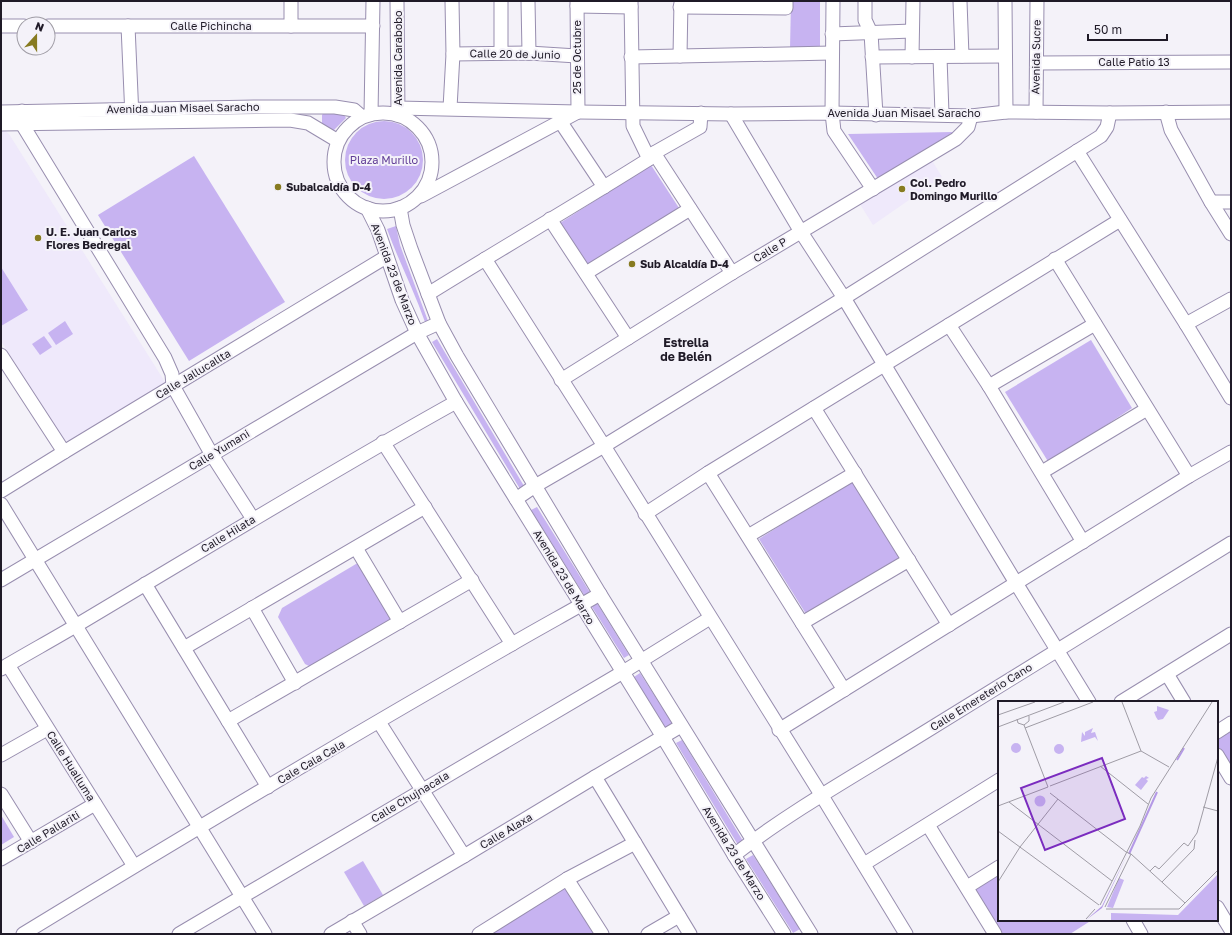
<svg xmlns="http://www.w3.org/2000/svg" width="1232" height="935" font-family="'Golos Text',sans-serif">
  <style>
    .built { fill: #efe9fb }
    .green { fill: #c7b3f1 }
    .lines { fill: none; stroke-linecap: round; stroke-linejoin: round }
    .minor-casing { stroke: #988eaf; stroke-width: 15 }
    .minor { stroke: #fff; stroke-width: 13 }
    .poi-dot { fill: #877b21; stroke: #f4f2f9; stroke-width: 1.5 }
    .labels { text-anchor: middle; stroke-width: 4; stroke-linejoin: round; paint-order: stroke }
    .street-label { font-size: 11px; fill: #1f1a27; stroke: #f4f2f9 }
    .park-label { font-size: 11px; fill: #613d96; stroke: #f4f2f9 }
    .poi-label { font-size: 11px; font-weight: bold; fill: #1f1a27; stroke: #f4f2f9; text-anchor: start }
    .neighbourhood-label { font-size: 12px; font-weight: bold; fill: #1f1a27; stroke: #f4f2f9 }
    .inset-river { fill: none; stroke: #b499e6; stroke-width: 2 }
    .inset-road { fill: none; stroke: #9f9ca5; stroke-width: 1 }
    .view { fill: #7b2cbf; fill-opacity: 0.15; stroke: #7b2cbf; stroke-width: 2 }
    .inset-edge { fill: none; stroke: #1f1a27; stroke-width: 2 }
  </style>
  <rect width="100%" height="100%" fill="#f4f2f9"/>
  <g class="built">
    <path d="M1,130H4L9,134L165,382L164,385L68,441L64,440L1,341Z"/>
    <path d="M930,157L942,177L873,225L858,201Z"/>
  </g>
  <g class="green">
    <path d="M791,1L820,2V50L790,49Z"/>
    <path d="M325,111L343,113L346,118L333,131L322,124V115Z"/>
    <circle cx="384" cy="160" r="39"/>
    <path d="M953,132L880,182L848,134Z"/>
    <path d="M194,156L285,302L189,361L98,215Z"/>
    <path d="M651,165L679,208L587,266L560,223Z"/>
    <path d="M396,226L400,245L428,321L425,322C414,290 398,260 387,229Z"/>
    <path d="M1,267L28,310L1,326Z"/>
    <path d="M65,321L73,334L56,345L48,333Z"/>
    <path d="M44,336L52,347L40,355L32,344Z"/>
    <path d="M437,339L524,486L520,489L432,342Z"/>
    <path d="M1091,340L1132,408L1049,463L1005,392Z"/>
    <path d="M856,478L904,555L806,614L759,539Z"/>
    <path d="M537,507L591,594L586,598L531,510Z"/>
    <path d="M361,561H368L374,565L401,610V614L315,666H309L305,664L278,617L282,608Z"/>
    <path d="M597,603L629,655L624,658L592,607Z"/>
    <path d="M640,673L674,726L667,730L634,677Z"/>
    <path d="M1231,731V765L1217,745V740Z"/>
    <path d="M682,740L743,841L738,845L676,743Z"/>
    <path d="M1,815L14,837L1,845Z"/>
    <path d="M753,855L800,929L793,933L746,859Z"/>
    <path d="M363,861L383,895L364,906L344,872Z"/>
    <path d="M999,869V920H1092L1070,934H1003L973,885Z"/>
    <path d="M567,885L597,934H488Z"/>
  </g>
  <g class="lines">
    <g class="minor-casing">
      <g id="minor">
        <path d="M397,1L398,115"/>
        <path d="M501,1V53"/>
        <path d="M528,1L529,53"/>
        <path d="M577,1L578,112"/>
        <path d="M631,1L633,126L649,159"/>
        <path d="M833,1L832,113L834,131L873,189"/>
        <path d="M865,1V20L871,33L876,115"/>
        <path d="M960,1L962,56"/>
        <path d="M1005,1L1006,112"/>
        <path d="M577,6L631,7"/>
        <path d="M680,7L786,8V1"/>
        <path d="M1,26H24"/>
        <path d="M48,26H373"/>
        <path d="M128,26L132,117"/>
        <path d="M291,26V1"/>
        <path d="M832,34L912,31"/>
        <path d="M453,54L529,53L577,56"/>
        <path d="M680,56L681,1"/>
        <path d="M631,57L832,53"/>
        <path d="M872,57L1005,56"/>
        <path d="M912,57L913,1"/>
        <path d="M940,57L942,114"/>
        <path d="M1037,63L1231,62"/>
        <path d="M398,108L578,112L731,114L832,113L971,116L1006,112L1110,113L1231,112"/>
        <path d="M450,108L453,54L452,1"/>
        <path d="M22,111V124L165,358L172,374L173,386L212,455L253,519"/>
        <path d="M1,112L254,107H335L354,110L362,117"/>
        <path d="M1036,112L1037,1"/>
        <path d="M1166,112L1171,130L1211,202L1231,234"/>
        <circle cx="383" cy="162" r="49"/>
        <path d="M371,114L373,1"/>
        <path d="M731,114L801,232L844,298L1016,583L1089,702"/>
        <path d="M560,121L604,187"/>
        <path d="M1,124L290,120L308,123L338,141"/>
        <path d="M1077,151L1186,324L1231,398"/>
        <path d="M654,153L732,273"/>
        <path d="M421,196L576,113"/>
        <path d="M1211,202H1231"/>
        <path d="M367,208L378,230L402,300L417,333L456,402L663,737L734,855L784,934"/>
        <path d="M400,208L403,225L411,249L439,323L457,356L600,594L811,934"/>
        <path d="M550,219L628,338"/>
        <path d="M485,259L604,446L822,796L906,934"/>
        <path d="M1055,259L1189,476"/>
        <path d="M586,273L690,209"/>
        <path d="M428,294C502,248 576,205 649,159L654,153L700,127L701,113"/>
        <path d="M1186,324L1231,299"/>
        <path d="M949,325L989,386L1083,542"/>
        <path d="M1,355L64,452"/>
        <path d="M561,380L732,273L956,139L968,127L971,116"/>
        <path d="M989,386L1095,324"/>
        <path d="M814,408L949,625"/>
        <path d="M383,442L512,644"/>
        <path d="M1042,472L1147,409"/>
        <path d="M708,473L844,690"/>
        <path d="M1,491L64,452L386,257"/>
        <path d="M516,499L535,486L604,446L844,298L1101,136L1107,127L1110,113"/>
        <path d="M1,504L265,934"/>
        <path d="M645,514L708,473L1120,220"/>
        <path d="M748,536L855,473"/>
        <path d="M356,548L400,622"/>
        <path d="M1,580L417,333L439,323"/>
        <path d="M145,584L268,787"/>
        <path d="M252,608L295,683"/>
        <path d="M802,623L909,560"/>
        <path d="M184,648L425,507"/>
        <path d="M8,665L134,866"/>
        <path d="M1,669C26,654 52,640 77,625C203,550 328,473 456,402"/>
        <path d="M1167,674L1184,702"/>
        <path d="M1121,702L1231,634"/>
        <path d="M228,721L472,580"/>
        <path d="M379,722L464,856"/>
        <path d="M779,730L1189,476L1231,452"/>
        <path d="M1217,732L1231,723"/>
        <path d="M1,755L47,729"/>
        <path d="M1217,755L1231,778"/>
        <path d="M595,777L690,934"/>
        <path d="M1,794L31,842"/>
        <path d="M928,825L995,934"/>
        <path d="M734,855C790,812 852,777 912,740C1018,674 1124,608 1231,543"/>
        <path d="M1,859L95,804"/>
        <path d="M864,864L999,780"/>
        <path d="M567,879L602,934"/>
        <path d="M967,887L999,867"/>
        <path d="M1217,907L1231,930"/>
        <path d="M1133,920L1141,934"/>
        <path d="M352,921L360,934"/>
        <path d="M23,934C185,835 348,738 512,644C541,627 571,611 600,594"/>
        <path d="M179,934L623,672L710,618"/>
        <path d="M331,934L464,856L595,777L681,726"/>
        <path d="M479,934L567,879L635,843"/>
        <path d="M648,934L679,916"/>
      </g>
    </g>
    <use href="#minor" class="minor"/>
  </g>
  <g class="poi-dot">
    <circle cx="278" cy="187" r="4"/>
    <circle cx="902" cy="189" r="4"/>
    <circle cx="38" cy="238" r="4"/>
    <circle cx="632" cy="264" r="4"/>
  </g>
  <g class="labels">
    <g class="street-label">
      <text x="211" y="30">Calle Pichincha</text>
      <text transform="translate(515 54) rotate(1)" y="4">Calle 20 de Junio</text>
      <text transform="translate(577 57) rotate(-90)" y="4">25 de Octubre</text>
      <text transform="translate(1036 57) rotate(-89)" y="4">Avenida Sucre</text>
      <text transform="translate(398 58) rotate(-90)" y="4">Avenida Carabobo</text>
      <text x="1134" y="66">Calle Patio 13</text>
      <text transform="translate(183 108) rotate(-1)" y="4">Avenida Juan Misael Saracho</text>
      <text x="904" y="117">Avenida Juan Misael Saracho</text>
      <text transform="translate(770 250) rotate(-31)" y="4">Calle P</text>
      <text transform="translate(394 274) rotate(69)" y="4">Avenida 23 de Marzo</text>
      <text transform="translate(193 374) rotate(-31)" y="4">Calle Jallucallta</text>
      <text transform="translate(219 450) rotate(-31)" y="4">Calle Yumani</text>
      <text transform="translate(228 534) rotate(-31)" y="4">Calle Hilata</text>
      <text transform="translate(564 577) rotate(59)" y="4">Avenida 23 de Marzo</text>
      <text transform="translate(981 697) rotate(-32)" y="4">Calle Emereterio Cano</text>
      <text transform="translate(311 762) rotate(-30)" y="4">Cale Cala Cala</text>
      <text transform="translate(71 766) rotate(58)" y="4">Calle Hualluma</text>
      <text transform="translate(410 797) rotate(-31)" y="4">Calle Chujnacala</text>
      <text transform="translate(506 831) rotate(-31)" y="4">Calle Alaxa</text>
      <text transform="translate(48 832) rotate(-31)" y="4">Calle Pallariti</text>
      <text transform="translate(734 853) rotate(58)" y="4">Avenida 23 de Marzo</text>
    </g>
    <g class="park-label">
      <text x="384" y="164">Plaza Murillo</text>
    </g>
    <g class="poi-label">
      <text x="910" y="187">Col. Pedro<tspan x="910" dy="13">Domingo Murillo</tspan></text>
      <text x="286" y="191">Subalcaldía D-4</text>
      <text x="46" y="236">U. E. Juan Carlos<tspan x="46" dy="13">Flores Bedregal</tspan></text>
      <text x="640" y="268">Sub Alcaldía D-4</text>
    </g>
    <g class="neighbourhood-label">
      <text x="686" y="347">Estrella<tspan x="686" dy="14">de Belén</tspan></text>
    </g>
  </g>
  <g transform="translate(998 701)">
    <rect width="220" height="220" fill="#f4f2f9"/>
    <path d="M159,5L171,9L165,18L160,19L158,16L156,11L159,10ZM95,27L93,32L97,31L100,40L97,36L83,41L84,31L87,35V31ZM13 47a5 5 0 1 1 10 0a5 5 0 1 1-10 0ZM56 48a5 5 0 1 1 10 0a5 5 0 1 1-10 0ZM148,75L151,77L148,78L150,80L143,89L137,84L144,76L146,77ZM36.5 100a5.5 5.5 0 1 1 11 0a5.5 5.5 0 1 1-11 0ZM220,173V219H113V212L180,214ZM121,177L126,179L115,207L109,206Z" fill="#c7b3f1"/>
    <path d="M130,152L104,207L88,219L104,205Z" fill="#b499e6"/>
    <path class="inset-river" d="M179,59L186,47M131,153L159,91"/>
    <path class="inset-road" d="M124,1L143,50M0,14L37,1M19,18L20,22L26,24L31,20V15M26,24L50,86M0,26L66,1M27,27L95,1M102,65L150,103M52,85L143,50L171,66M52,92L128,151M11,101L114,180M0,105L50,86M205,106L220,110M0,130L101,204M199,132L220,56M133,153L187,202M152,170L157,165L161,168L186,142L190,145L199,132M0,181L22,146L60,98M164,181L196,148L197,139M102,204L142,125L153,97L214,1M107,206L133,153L128,151M108,208H181L220,169M88,218L97,208"/>
    <path class="view" d="M104,57L127,118L47,149L23,87Z"/>
    <rect width="220" height="220" class="inset-edge"/>
  </g>
  <rect width="1232" height="935" fill="none" stroke="#1f1a27" stroke-width="4"/>
  <g transform="translate(36 36) rotate(21)"><circle r="19" fill="#f4f2f9" stroke="#9f9ca5"/>
  <path d="M0-3L7 15L0 10L-7 15Z" fill="#877b21"/>
  <text y="-6" font-size="11" font-weight="bold" text-anchor="middle" fill="#1f1a27">N</text>
  </g>
  <path d="M1088 34v6h79v-6" fill="none" stroke="#1f1a27" stroke-width="2"/>
  <text x="1094" y="34" font-size="12" fill="#1f1a27" stroke="#f4f2f9" stroke-width="3" paint-order="stroke">50 m</text>
</svg>
